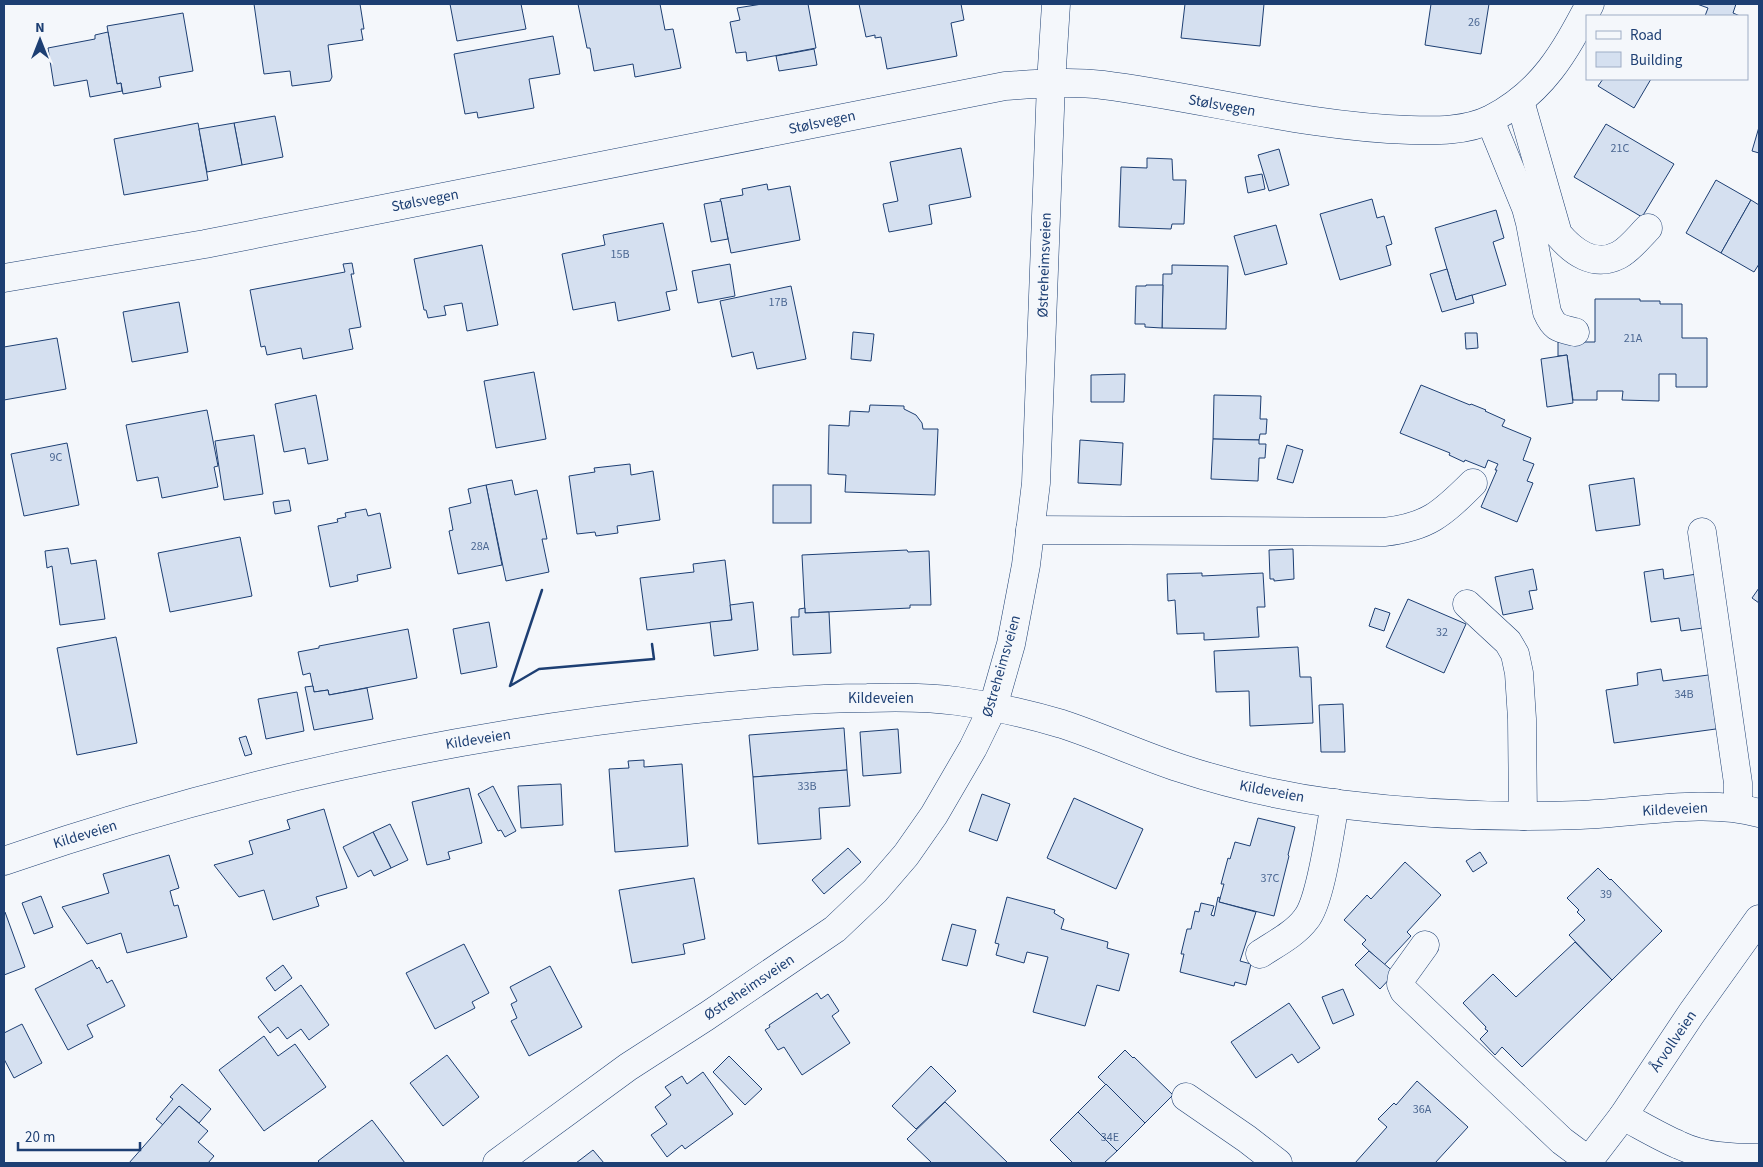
<svg xmlns="http://www.w3.org/2000/svg" width="1763" height="1167" font-family="'Source Sans 3',sans-serif">
  <style>
    .building { fill: #d5e0f0; stroke: #1d3f73 }
    .lines { fill: none; stroke-linecap: round; stroke-linejoin: round }
    .minor-casing { stroke: #1d3f73; stroke-width: 29 }
    .minor { stroke: #f4f7fb; stroke-width: 28 }
    .wall { stroke: #1d3f73; stroke-width: 2.5 }
    .labels { text-anchor: middle; stroke-width: 4; stroke-linejoin: round; paint-order: stroke }
    .number-label { font-size: 12px; fill: #4b6792 }
    .street-label { font-size: 15px; fill: #1d3f73; stroke: #f4f7fb }
  </style>
  <rect width="100%" height="100%" fill="#f4f7fb"/>
  <g class="building">
    <path d="M254,4H360L364,29H361L363,40L328,45L332,77L330,81L292,86L290,71L264,74Z"/>
    <path d="M450,4H521L526,29L457,41Z"/>
    <path d="M578,4H660L665,30L673,29L681,68L635,77L633,64L594,71L590,48H587Z"/>
    <path d="M762,4H808L816,48L747,61L746,52L736,53L730,22L740,20L737,8Z"/>
    <path d="M859,4H961L964,20L951,23L957,56L887,69L881,37L875,38V35L866,37Z"/>
    <path d="M1185,4H1264L1260,46L1181,38Z"/>
    <path d="M1431,4H1489L1481,54L1425,45Z"/>
    <path d="M1697,4H1736L1733,13L1740,16H1705L1708,8Z"/>
    <path d="M183,13L193,71L159,77L161,87L123,94L121,83L117,84L107,26Z"/>
    <path d="M108,32L117,84L121,83L122,91L90,97L87,80L54,86L48,48L95,39V35Z"/>
    <path d="M553,36L560,74L529,79L534,108L478,118L477,112L465,114L454,54Z"/>
    <path d="M814,49L817,65L779,71L776,56Z"/>
    <path d="M1603,79H1651L1634,108L1598,86Z"/>
    <path d="M275,116L283,157L242,165L234,123Z"/>
    <path d="M198,123L208,180L124,195L114,139Z"/>
    <path d="M234,123L242,165L207,172L199,129Z"/>
    <path d="M1606,124L1674,164L1642,217L1574,177Z"/>
    <path d="M1759,127V153L1752,151Z"/>
    <path d="M961,148L971,197L929,205L932,224L889,232L883,204L898,201L890,162Z"/>
    <path d="M1279,149L1289,185L1269,191L1258,155Z"/>
    <path d="M1147,158L1172,159L1173,180H1186L1184,224H1172L1171,229L1119,227L1121,167L1147,168Z"/>
    <path d="M1262,174L1265,189L1248,193L1245,177Z"/>
    <path d="M1716,180L1751,200L1721,253L1686,233Z"/>
    <path d="M767,184L768,190L790,186L800,240L731,253L720,199L743,195L742,189Z"/>
    <path d="M1372,199L1377,218L1384,216L1392,244L1386,246L1391,265L1340,280L1320,214Z"/>
    <path d="M1751,200L1759,205V264L1754,272L1721,253Z"/>
    <path d="M721,201L728,239L711,242L704,204Z"/>
    <path d="M1496,210L1504,238L1493,242L1506,285L1456,300L1435,228Z"/>
    <path d="M663,223L677,290L666,292L670,310L618,321L615,302L573,310L562,254L605,245L603,235Z"/>
    <path d="M1276,225L1287,264L1245,275L1234,236Z"/>
    <path d="M482,245L498,325L467,331L462,303L444,306L446,315L428,318L426,310H424L414,259Z"/>
    <path d="M352,263L354,274H351L361,327L349,329L353,349L303,359L301,348L267,355L265,346L261,347L250,290L345,272L343,264Z"/>
    <path d="M730,264L735,296L698,303L692,271Z"/>
    <path d="M1172,265L1228,266L1226,329L1162,328L1163,274H1172Z"/>
    <path d="M1447,269L1456,300L1472,295L1474,303L1442,312L1430,274Z"/>
    <path d="M1146,285H1163L1162,328L1145,327V324H1135L1136,286H1146Z"/>
    <path d="M791,286L806,359L757,369L753,352L732,357L720,301Z"/>
    <path d="M1595,299H1640V301H1660V304H1682V338H1707V387H1676V374H1659V401L1622,400L1623,391H1597V400H1573L1567,355L1558,356V342H1595Z"/>
    <path d="M179,302L188,352L132,362L123,312Z"/>
    <path d="M853,332L874,334L871,361L851,359Z"/>
    <path d="M1465,333H1477L1478,348L1466,349Z"/>
    <path d="M57,338L66,389L4,400V347Z"/>
    <path d="M1567,355L1573,403L1547,407L1541,359Z"/>
    <path d="M534,372L546,439L496,448L484,381Z"/>
    <path d="M1125,374L1124,402H1091V375Z"/>
    <path d="M1421,385L1470,405L1471,404L1486,410L1485,411L1505,420L1502,426L1531,438L1523,460L1534,464L1527,481L1533,483L1517,522L1481,507L1497,470H1495L1498,464L1488,460L1485,468L1465,460L1464,462L1449,455L1450,453L1400,433Z"/>
    <path d="M316,395L328,460L308,464L305,448L284,452L275,404Z"/>
    <path d="M1214,395L1261,396L1260,419H1267L1266,434H1260L1259,440L1213,439Z"/>
    <path d="M870,405L904,406V409L916,415L922,423L923,429H938L935,495L845,492L846,475L828,474L829,425L849,426L850,411L869,412Z"/>
    <path d="M207,410L218,466L214,467L218,487L162,498L158,477L137,481L126,425Z"/>
    <path d="M254,435L263,494L224,500L215,441Z"/>
    <path d="M1213,439L1259,440V444H1266L1265,458H1259L1258,481L1211,479Z"/>
    <path d="M1080,440L1123,443L1121,485L1078,483Z"/>
    <path d="M67,443L79,505L24,516L11,454Z"/>
    <path d="M1287,445L1303,450L1293,483L1277,479Z"/>
    <path d="M630,464L631,475L653,471L660,520L617,526L618,533L596,536L595,532L577,534L569,476L595,472L594,468Z"/>
    <path d="M1634,478L1640,525L1596,531L1589,485Z"/>
    <path d="M512,480L515,495L537,490L547,539H542L549,572L506,581L486,485Z"/>
    <path d="M486,485L502,565L458,574L449,531L453,530L449,508L471,503L468,489Z"/>
    <rect x="773" y="485" width="38" height="38"/>
    <path d="M289,500L291,511L275,514L273,502Z"/>
    <path d="M366,509L368,516L380,513L391,568L357,575L358,581L330,587L318,526L338,522L337,519L346,517L345,513Z"/>
    <path d="M240,537L252,596L170,612L158,553Z"/>
    <path d="M68,548L71,564L96,560L105,619L60,625L52,566L47,568L45,551Z"/>
    <path d="M1293,549L1294,579L1274,581V579H1270L1269,550Z"/>
    <path d="M907,550L908,552L929,551L931,605H910V608L805,613L802,555Z"/>
    <path d="M725,560L732,620L647,630L640,578L694,572L693,564Z"/>
    <path d="M1533,569L1537,590L1529,591L1533,609L1503,615L1495,577Z"/>
    <path d="M1663,569L1664,579L1697,574L1703,628L1681,631L1679,618L1651,622L1644,572Z"/>
    <path d="M1202,573V576L1263,573L1265,607H1257L1259,637L1204,640V633L1177,634L1175,600L1168,601L1167,574Z"/>
    <path d="M1759,588V603L1752,598Z"/>
    <path d="M1408,599L1466,624L1444,673L1386,647Z"/>
    <path d="M753,602L758,650L714,656L710,622L732,620L730,605Z"/>
    <path d="M805,608V613L829,612L831,653L793,655L791,617H799V609Z"/>
    <path d="M1375,608L1390,613L1384,631L1369,626Z"/>
    <path d="M489,622L497,667L461,674L453,629Z"/>
    <path d="M408,629L417,678L329,695L328,690L314,692L310,673L303,675L298,652L319,648V646Z"/>
    <path d="M116,637L137,743L77,755L57,648Z"/>
    <path d="M1298,647L1300,677H1311L1313,723L1250,726L1249,691L1216,692L1214,651Z"/>
    <path d="M1661,669L1663,681L1716,674L1723,728L1614,743L1606,690L1638,685L1637,673Z"/>
    <path d="M313,686L314,692L328,690L329,695L367,688L373,719L314,730L305,687Z"/>
    <path d="M297,692L304,731L266,739L258,699Z"/>
    <path d="M1343,704L1345,752H1321L1319,705Z"/>
    <path d="M844,728L847,770L753,777L749,735Z"/>
    <path d="M898,729L901,773L863,776L860,732Z"/>
    <path d="M246,736L252,754L245,756L239,738Z"/>
    <path d="M644,760V767L682,764L688,846L615,852L609,769L629,768L628,761Z"/>
    <path d="M847,770L850,806L819,808L821,839L758,844L753,777Z"/>
    <path d="M561,784L563,825L521,828L518,786Z"/>
    <path d="M493,786L516,831L505,837L501,830L498,831L478,794Z"/>
    <path d="M469,788L482,843L448,852L450,859L427,865L412,802Z"/>
    <path d="M982,794L1010,804L997,841L969,831Z"/>
    <path d="M1074,798L1143,829L1116,889L1047,858Z"/>
    <path d="M324,809L347,888L316,897L319,906L273,920L264,890L239,897L214,865L253,854L249,841L290,829L287,820Z"/>
    <path d="M1258,818L1295,827L1288,855L1289,856L1274,916L1219,902L1224,884H1221L1228,858L1230,859L1235,842L1250,846Z"/>
    <path d="M390,824L408,860L391,868L373,832Z"/>
    <path d="M373,832L391,868L374,876L371,870L358,877L343,847Z"/>
    <path d="M848,848L861,862L824,894L812,880Z"/>
    <path d="M1480,852L1487,863L1473,872L1466,861Z"/>
    <path d="M169,855L179,888L170,891L174,906L178,905L187,937L127,953L121,933L87,944L62,907L109,893L103,874Z"/>
    <path d="M1405,862L1441,895L1407,932L1411,936L1384,965L1362,944L1366,940L1344,920L1367,895L1371,899Z"/>
    <path d="M1598,868L1610,880L1611,879L1662,931L1612,980L1569,935L1585,920L1577,912L1579,910L1567,898Z"/>
    <path d="M694,878L705,939L683,944L685,954L632,963L619,890Z"/>
    <path d="M41,896L53,927L34,934L22,903Z"/>
    <path d="M1007,897L1055,910L1054,913L1064,919L1061,929L1108,942L1107,948L1129,954L1119,991L1097,985L1085,1026L1033,1012L1048,957L1027,952L1024,963L996,955L999,944L995,943Z"/>
    <path d="M1218,897L1220,898L1219,902L1256,912L1240,961L1251,964L1246,985L1235,982L1234,986L1180,972L1184,954H1181L1187,929H1191L1195,911L1199,912L1201,903L1214,906L1211,915L1214,916Z"/>
    <path d="M4,912H5L25,967L4,975Z"/>
    <path d="M952,924L976,930L967,966L942,960Z"/>
    <path d="M1575,942L1612,980L1522,1067L1502,1047L1495,1055L1480,1039L1488,1031L1485,1029L1486,1027L1463,1003L1493,974L1516,997Z"/>
    <path d="M464,944L489,993L472,1002L475,1008L435,1029L406,973Z"/>
    <path d="M1369,951L1395,973L1380,989L1355,965Z"/>
    <path d="M92,960L97,969L99,967L107,983L112,980L125,1006L87,1025L93,1037L68,1050L35,989Z"/>
    <path d="M283,965L292,978L275,991L266,978Z"/>
    <path d="M550,966L582,1027L529,1056L511,1021L517,1018L511,1004L517,1001L510,987Z"/>
    <path d="M301,985L329,1025L309,1040L301,1029L287,1039L278,1027L270,1033L258,1017Z"/>
    <path d="M1343,989L1354,1015L1333,1024L1322,997Z"/>
    <path d="M817,993L821,999L828,994L839,1011L832,1016L850,1043L802,1075L784,1047L778,1050L765,1030L770,1027L769,1025Z"/>
    <path d="M1289,1003L1320,1048L1298,1063L1292,1054L1256,1078L1231,1042Z"/>
    <path d="M22,1024L42,1063L14,1078L4,1059V1033Z"/>
    <path d="M264,1036L278,1056L295,1044L326,1087L264,1131L219,1070Z"/>
    <path d="M1125,1050L1133,1058L1134,1057L1173,1095L1145,1123L1098,1077Z"/>
    <path d="M447,1055L479,1097L443,1126L410,1083Z"/>
    <path d="M729,1056L762,1089L745,1105L713,1072Z"/>
    <path d="M931,1066L956,1091L916,1129L892,1106Z"/>
    <path d="M703,1072L733,1114L685,1149L682,1145L667,1157L651,1135L667,1124L655,1107L671,1095L665,1087L682,1076L687,1084Z"/>
    <path d="M1417,1081L1468,1127L1435,1163H1355L1387,1127L1378,1119L1394,1103L1396,1105Z"/>
    <path d="M182,1084L211,1109L199,1123L179,1106L163,1125L156,1119L173,1099L170,1097Z"/>
    <path d="M1106,1084L1145,1123L1117,1151L1078,1112Z"/>
    <path d="M945,1102L1008,1163H932L907,1139Z"/>
    <path d="M179,1106L208,1131L198,1142L214,1156L208,1163H129Z"/>
    <path d="M1078,1112L1117,1151L1104,1163H1073L1050,1140Z"/>
    <path d="M372,1120L405,1163H320L318,1161Z"/>
    <path d="M593,1150L604,1163H576Z"/>
  </g>
  <g class="lines">
    <g class="minor-casing">
      <g id="minor">
        <path d="M1520,101L1558,234C1573,252 1594,268 1619,255C1630,249 1639,237 1648,228"/>
        <path d="M1490,120L1526,208L1530,223L1547,312C1554,328 1558,328 1575,332"/>
        <path d="M4,278L205,244L1005,86C1037,84 1071,81 1103,85C1205,98 1306,127 1410,130C1436,131 1467,131 1491,119C1543,92 1564,53 1590,4"/>
        <path d="M1030,530L1384,532C1428,527 1442,514 1473,483"/>
        <path d="M1702,532L1738,783V807"/>
        <path d="M1467,604L1508,642L1515,654L1519,673L1522,719L1523,816"/>
        <path d="M4,861C225,784 455,735 688,710C747,704 807,698 867,698C897,697 927,697 957,701C993,706 1028,714 1062,724C1102,737 1140,755 1180,768C1231,785 1285,797 1338,804C1418,814 1500,818 1580,815C1636,813 1707,798 1759,813"/>
        <path d="M1425,945L1402,977L1401,984L1404,991L1562,1141L1589,1161"/>
        <path d="M1260,954C1275,944 1295,934 1306,919C1321,901 1330,830 1335,803"/>
        <path d="M1186,1097L1247,1139L1278,1163"/>
        <path d="M1623,1116C1642,1126 1660,1137 1679,1145C1704,1157 1732,1158 1759,1158"/>
        <path d="M497,1163L628,1067L707,1016L835,929L875,891L906,855L934,815L973,748L993,707L1011,644L1026,565L1036,483L1051,83L1056,4"/>
        <path d="M1587,1163L1623,1116L1691,1014L1759,919"/>
      </g>
    </g>
    <use href="#minor" class="minor"/>
    <path class="wall" d="M542,590L510,686L539,669L654,659L652,644"/>
  </g>
  <g class="labels">
    <g class="number-label">
      <text x="1474" y="26">26</text>
      <text x="1620" y="152">21C</text>
      <text x="620" y="258">15B</text>
      <text x="778" y="306">17B</text>
      <text x="1633" y="342">21A</text>
      <text x="56" y="461">9C</text>
      <text x="480" y="550">28A</text>
      <text x="1442" y="636">32</text>
      <text x="1684" y="698">34B</text>
      <text x="807" y="790">33B</text>
      <text x="1270" y="882">37C</text>
      <text x="1606" y="898">39</text>
      <text x="1422" y="1113">36A</text>
      <text x="1110" y="1141">34E</text>
    </g>
    <g class="street-label">
      <text transform="translate(1222 105) rotate(10)" y="5">Stølsvegen</text>
      <text transform="translate(822 122) rotate(-12)" y="5">Stølsvegen</text>
      <text transform="translate(425 200) rotate(-11)" y="5">Stølsvegen</text>
      <text transform="translate(1044 265) rotate(-88)" y="5">Østreheimsveien</text>
      <text transform="translate(1001 666) rotate(-74)" y="5">Østreheimsveien</text>
      <text x="881" y="703">Kildeveien</text>
      <text transform="translate(478 739) rotate(-9)" y="5">Kildeveien</text>
      <text transform="translate(1272 791) rotate(11)" y="5">Kildeveien</text>
      <text transform="translate(1675 809) rotate(-3)" y="5">Kildeveien</text>
      <text transform="translate(85 834) rotate(-17)" y="5">Kildeveien</text>
      <text transform="translate(749 987) rotate(-34)" y="5">Østreheimsveien</text>
      <text transform="translate(1673 1041) rotate(-56)" y="5">Årvollveien</text>
    </g>
  </g>
  <rect width="1763" height="1167" fill="none" stroke="#1d3f73" stroke-width="10"/>
  <rect x="1586" y="15" width="162" height="65" fill="#f4f7fb" stroke="#9eadc5"/>
  <rect x="1596" y="31" width="25" height="8" fill="#f4f7fb" stroke="#9eadc5"/>
  <text x="1630" y="40" font-size="15" fill="#1d3f73">Road</text>
  <rect x="1596" y="52" width="25" height="15" fill="#d5e0f0" stroke="#9eadc5"/>
  <text x="1630" y="65" font-size="15" fill="#1d3f73">Building</text>
  <g transform="translate(40 40)" stroke="#f4f7fb" stroke-width="4" paint-order="stroke">
  <path d="M0-4L9 19L0 12L-9 19Z" fill="#1d3f73"/>
  <text y="-8" font-size="14" font-weight="bold" text-anchor="middle" fill="#1d3f73">N</text>
  </g>
  <path d="M18 1142v8h122v-8" fill="none" stroke="#1d3f73" stroke-width="2.5"/>
  <text x="25" y="1142" font-size="15" fill="#1d3f73" stroke="#f4f7fb" stroke-width="4" paint-order="stroke">20 m</text>
</svg>
